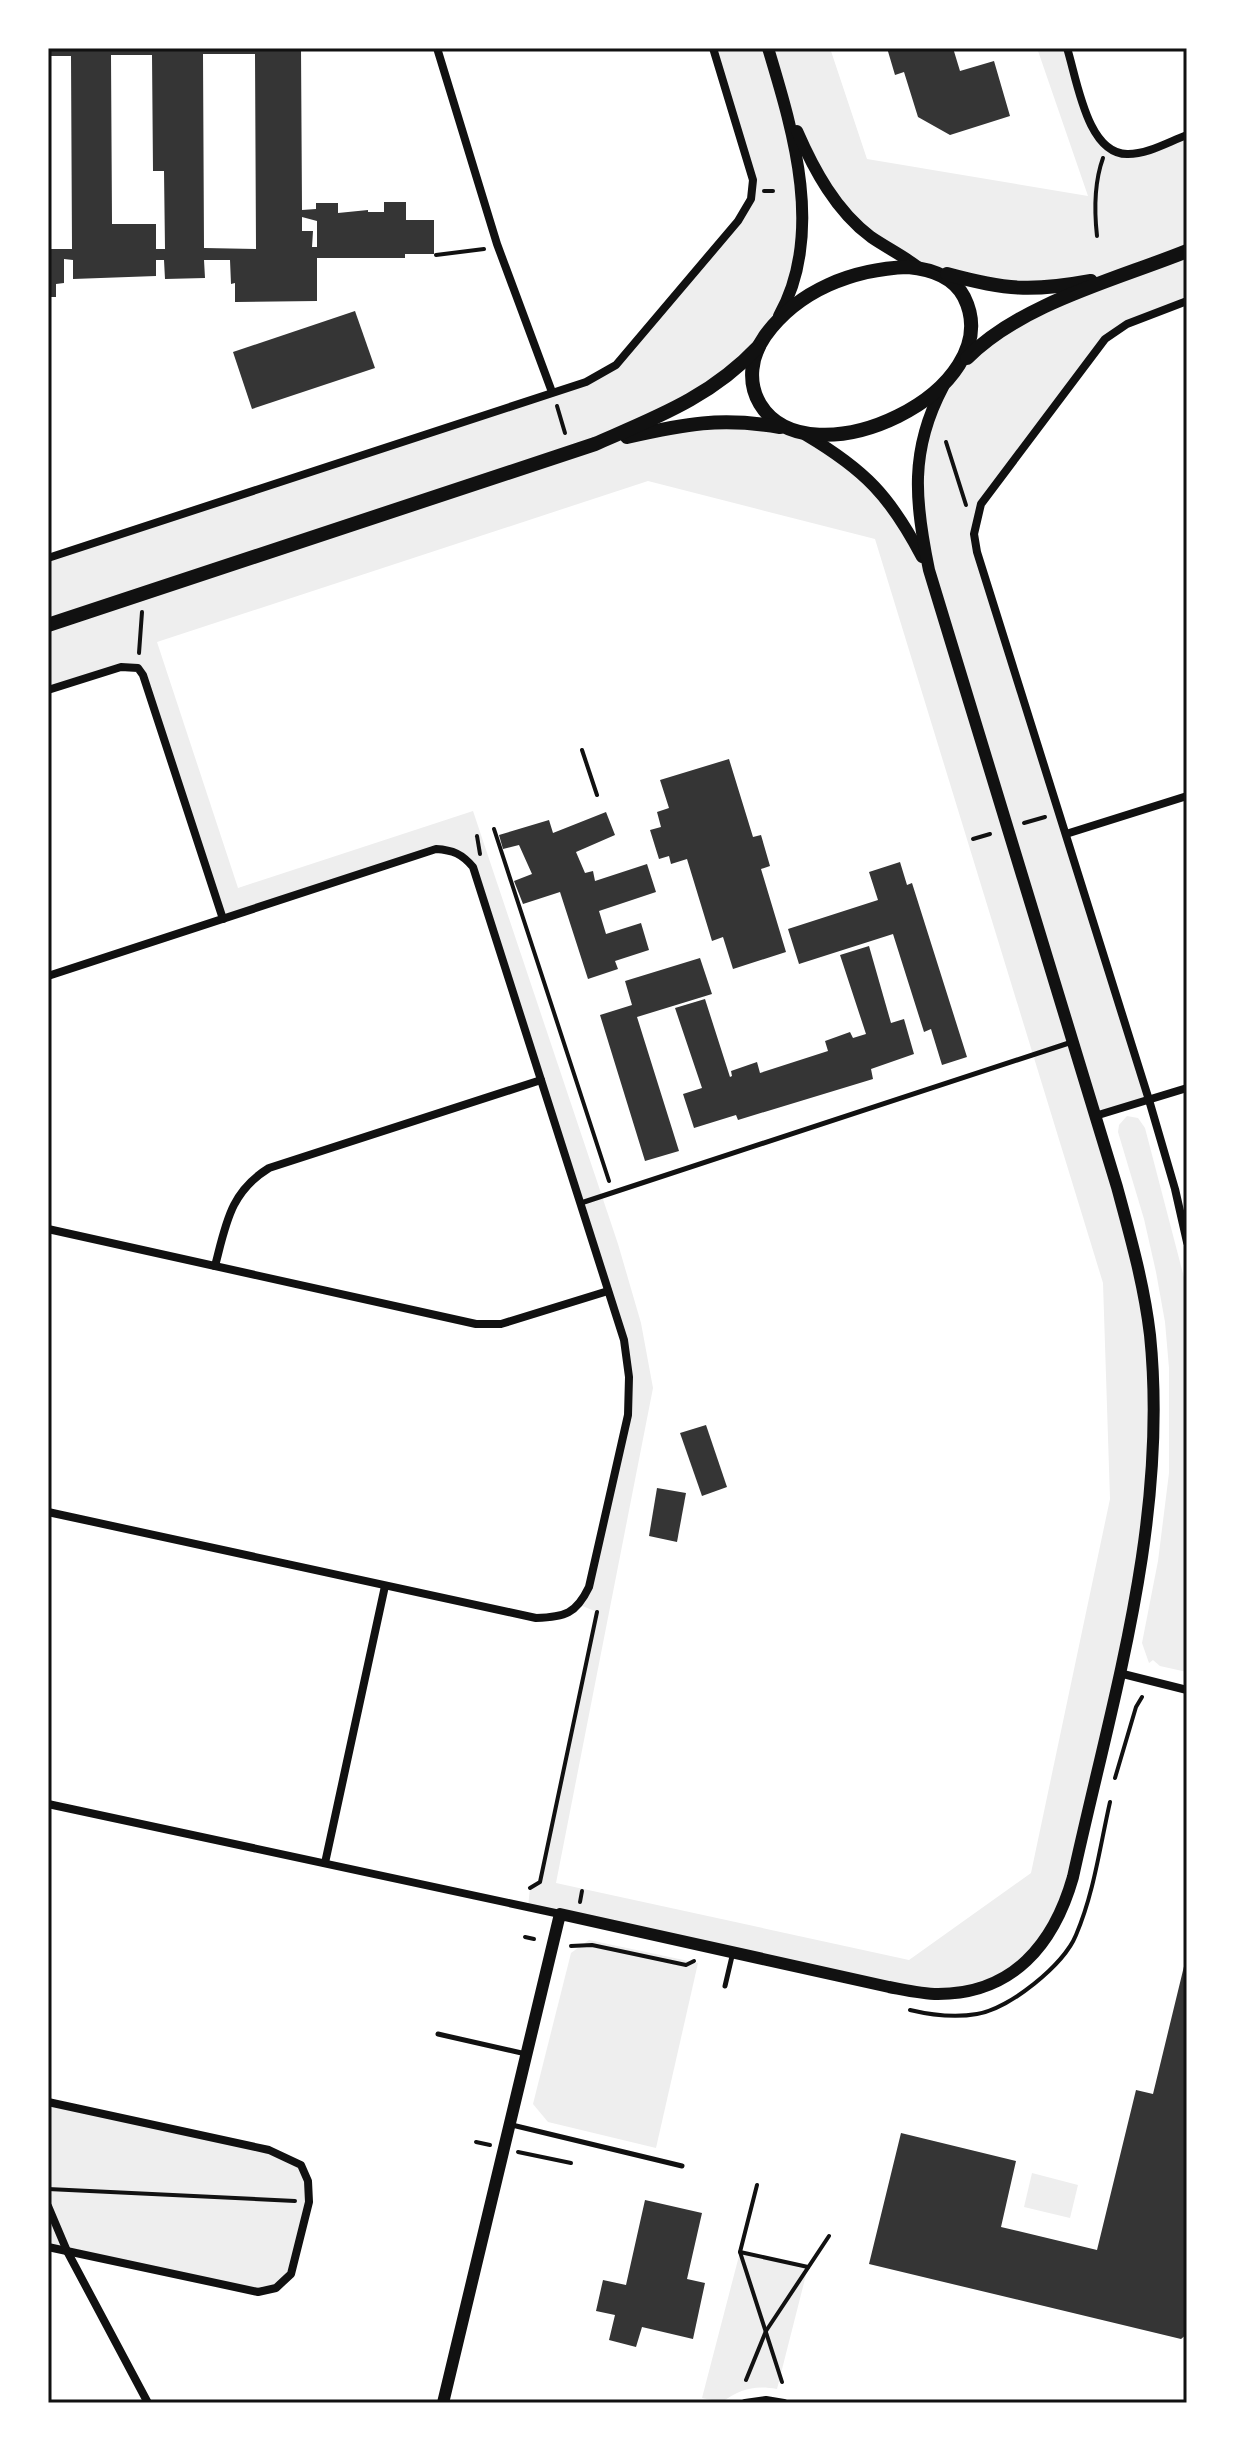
<svg xmlns="http://www.w3.org/2000/svg" width="1235" height="2451" font-family="'Noto Serif',serif">
  <style>
    .green { fill: #eee; fill-rule: evenodd }
    .building { fill: #353535; fill-rule: evenodd }
    .lines { fill: none; stroke-linecap: round; stroke-linejoin: round }
    .path { stroke: #111; stroke-width: 4 }
    .service { stroke: #111; stroke-width: 5 }
    .minor { stroke: #111; stroke-width: 8 }
    .tertiary { stroke: #111; stroke-width: 12 }
    .secondary { stroke: #111; stroke-width: 14 }
    .neatline { fill: none; stroke: #111; stroke-width: 3 }
  </style>
  <rect width="100%" height="100%" fill="#fff"/>
  <g class="green">
    <path d="M713,48H830L867,159L1088,196L1037,48H1067L1098,139L1131,154L1187,135V301L1116,330L981,504L974,534L1149,1100L1096,1116L1136,1255L1154,1411L1143,1559L1060,1916L1009,1973L936,1994L528,1907L530,1888L540,1882L597,1612L580,1605L589,1587L628,1416L624,1340L473,867L463,856L436,849L223,919L148,684L130,666L48,690V558L552,392L616,365L738,221L753,190ZM787,108L828,190L881,244L934,271L1049,288L1121,277L980,345L933,406L917,511L927,567L857,468L784,428L694,422L600,442L735,370L784,307L801,214ZM648,481L875,539L1103,1283L1110,1499L1031,1873L909,1960L556,1883L653,1388L641,1323L618,1244L473,811L238,888L157,642Z"/>
    <path d="M1127,1116L1138,1118L1145,1128L1187,1289V1672L1160,1666L1153,1660L1149,1663L1142,1643L1158,1561L1169,1473V1368L1165,1322L1156,1272L1144,1219L1118,1132L1119,1125Z"/>
    <path d="M589,1940L698,1963L656,2148L548,2122L533,2104L571,1953Z"/>
    <path d="M48,2102L269,2150L301,2165L309,2202L291,2274L276,2288L258,2292L48,2247Z"/>
    <path d="M1032,2173L1078,2185L1070,2218L1024,2207Z"/>
    <path d="M740,2252L808,2267L777,2389C754,2385 741,2389 722,2402L702,2398Z"/>
  </g>
  <g class="building">
    <path d="M48,48H301L302,210L316,209V203H338V213L368,210V212H384V202H406V220H434V254H405V258H317V301L235,302V283L231,284L230,260H204L205,278L165,279L164,260H156V276L73,279V260L64,259V283L56,284V297H48V249H72L71,56H48ZM203,54H255L256,249L204,248ZM111,55H152L153,171H164L165,249H156V224H112ZM302,217L317,221V247H312L313,231H302Z"/>
    <path d="M887,48H953L960,71L994,61L1010,116L950,135L918,117L904,72L895,75Z"/>
    <path d="M355,311L375,368L252,409L233,352Z"/>
    <path d="M729,759L753,837L761,835L770,866L761,869L786,952L733,969L723,937L712,941L687,859L671,864L669,856L659,859L650,830L661,827L657,812L669,808L660,780Z"/>
    <path d="M606,812L615,835L576,852L585,873L593,871L595,881L647,864L656,892L599,911L606,934L641,923L649,950L615,961L618,969L588,979L560,892L523,904L514,881L532,874L519,845L503,849L499,835L549,820L553,833Z"/>
    <path d="M900,862L907,885L912,883L967,1057L942,1065L931,1029L924,1032L893,934L799,964L788,929L878,900L869,872Z"/>
    <path d="M869,946L891,1023L904,1019L914,1054L871,1069L873,1079L738,1120L736,1115L694,1128L683,1094L702,1088L675,1008L705,999L730,1077L732,1076L731,1071L757,1062L760,1073L828,1051L825,1041L850,1032L853,1038L866,1034L840,955Z"/>
    <path d="M700,958L712,994L637,1017L679,1151L645,1161L600,1015L632,1005L625,981Z"/>
    <path d="M706,1425L727,1487L702,1496L680,1433Z"/>
    <path d="M657,1488L686,1493L677,1542L649,1536Z"/>
    <path d="M1186,1958L1187,2334L1181,2339L869,2264L901,2133L1016,2161L1001,2227L1097,2250L1136,2090L1153,2094Z"/>
    <path d="M645,2200L702,2213L687,2279L705,2283L693,2339L642,2327L636,2347L609,2340L615,2315L596,2311L603,2280L626,2285Z"/>
  </g>
  <g class="lines">
    <g class="path">
      <path d="M764,191H773"/>
      <path d="M1097,236C1094,209 1094,183 1103,158"/>
      <path d="M436,255L484,249"/>
      <path d="M557,406L565,433"/>
      <path d="M946,442L966,505"/>
      <path d="M139,653L142,612"/>
      <path d="M582,750L597,795"/>
      <path d="M1024,823L1045,817"/>
      <path d="M494,829L609,1181"/>
      <path d="M477,836L480,854"/>
      <path d="M973,839L990,834"/>
      <path d="M1115,1778L1136,1707L1142,1697"/>
      <path d="M530,1888L540,1882L597,1612"/>
      <path d="M580,1902L582,1891"/>
      <path d="M525,1937L534,1939"/>
      <path d="M571,1946L592,1945L686,1965L694,1961"/>
      <path d="M910,2010C931,2015 955,2018 977,2014C1009,2009 1064,1965 1076,1935C1094,1893 1100,1846 1110,1802"/>
      <path d="M476,2142L490,2145"/>
      <path d="M518,2152L571,2163"/>
      <path d="M757,2185L740,2252L782,2382"/>
      <path d="M48,2189L295,2201"/>
      <path d="M740,2252L808,2267"/>
      <path d="M746,2380L766,2331L829,2236"/>
    </g>
    <g class="service">
      <path d="M581,1203L1072,1042"/>
      <path d="M725,1986L733,1952"/>
      <path d="M438,2034L526,2054"/>
      <path d="M512,2125L682,2166"/>
    </g>
    <g class="minor">
      <path d="M437,48L497,244L552,392"/>
      <path d="M1067,48C1077,79 1087,155 1128,154C1148,154 1168,142 1187,135"/>
      <path d="M1187,301L1127,324L1105,339L981,504L974,534L977,552L1149,1100L1175,1189L1187,1242"/>
      <path d="M48,558L586,382L616,365L738,221L751,199L753,180L713,48"/>
      <path d="M48,690L121,667L138,668L143,675L223,919"/>
      <path d="M1066,834L1187,796"/>
      <path d="M48,976L436,849C453,850 462,854 473,867L624,1340L629,1377L628,1415L589,1587C576,1614 565,1617 536,1618L48,1512"/>
      <path d="M1095,1116L1187,1088"/>
      <path d="M48,1229L476,1324H501L608,1291"/>
      <path d="M215,1266C226,1224 230,1192 269,1168L541,1080"/>
      <path d="M1119,1673L1187,1690"/>
      <path d="M48,1804L560,1914"/>
      <path d="M325,1863L385,1586"/>
      <path d="M48,2102L269,2150L301,2165L308,2181L309,2202L291,2274L276,2288L258,2292L48,2247"/>
      <path d="M48,2206L67,2251L148,2403"/>
      <path d="M745,2403L766,2400L784,2403"/>
    </g>
    <g class="tertiary">
      <path d="M768,48C793,131 825,234 779,316"/>
      <path d="M797,131C814,170 836,211 871,237C887,248 904,256 919,268"/>
      <path d="M806,435C865,470 890,496 922,557"/>
      <path d="M443,2403L560,1914L889,1987C905,1990 922,1994 938,1994C1013,1994 1054,1944 1073,1877C1112,1699 1169,1520 1150,1335C1144,1284 1130,1235 1117,1187L929,570C915,502 909,451 943,387"/>
    </g>
    <g class="secondary">
      <path d="M908,267C930,269 953,276 964,297C1011,391 809,485 760,404C747,382 751,356 765,336C798,290 853,269 908,267Z"/>
      <path d="M947,274C1006,290 1031,292 1091,281"/>
      <path d="M967,358C1022,303 1115,280 1187,251"/>
      <path d="M627,437C685,424 720,417 780,427"/>
      <path d="M48,625L595,444C657,417 711,397 759,346"/>
    </g>
  </g>
  <rect width="1235" height="2451" fill="none" stroke="#ffffff" stroke-width="100"/>
  <rect x="50" y="50" width="1135" height="2351" class="neatline"/>
</svg>
